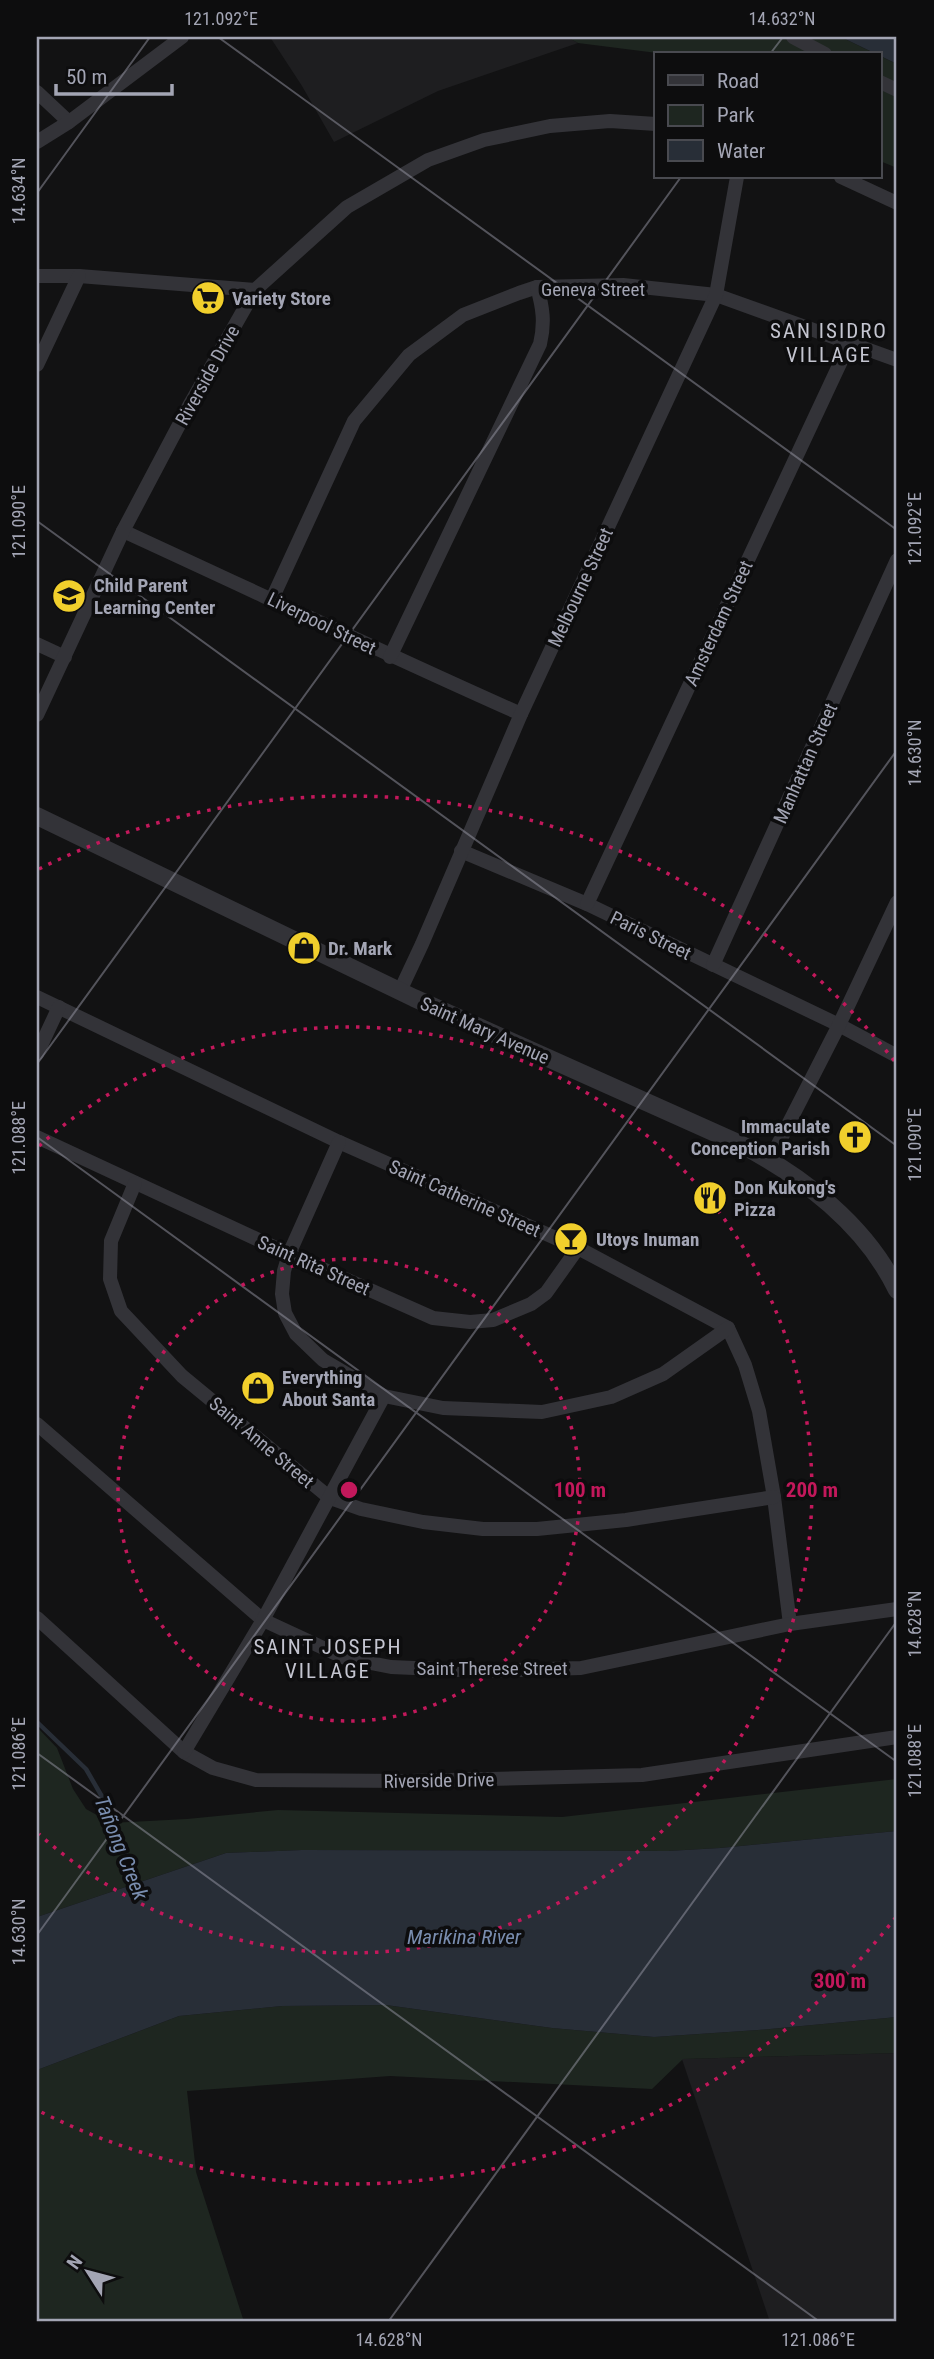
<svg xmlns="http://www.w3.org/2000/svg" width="934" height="2359" font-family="'Roboto Condensed',sans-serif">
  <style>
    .built { fill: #1e1e20 }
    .green { fill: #1e2620 }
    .water { fill: #282e37 }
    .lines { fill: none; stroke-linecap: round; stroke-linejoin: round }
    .stream { stroke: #282e37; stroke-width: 4.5 }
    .minor { stroke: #333338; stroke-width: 14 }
    .tertiary { stroke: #333338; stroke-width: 18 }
    .ticks { fill: none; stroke: #a3a5b4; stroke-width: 2; stroke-opacity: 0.45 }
    .ring { fill: none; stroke: #c2185b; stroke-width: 3.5; stroke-dasharray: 3.5 7 }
    .labels { text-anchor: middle; stroke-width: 7; stroke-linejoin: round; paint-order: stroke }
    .street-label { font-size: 19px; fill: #a3a5b4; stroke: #0d0d0e }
    .poi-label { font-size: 19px; font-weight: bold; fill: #a3a5b4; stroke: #0d0d0e; text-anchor: start }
    .neighbourhood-label { font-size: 21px; letter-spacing: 2px; fill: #c4c5d0; stroke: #0d0d0e }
    .water-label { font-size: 21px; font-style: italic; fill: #798daf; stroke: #0d0d0e }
    .centre { fill: #c2185b; stroke: #0d0d0e; stroke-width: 3.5 }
    .ring-label { font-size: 21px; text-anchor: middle; font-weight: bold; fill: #c2185b; stroke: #0d0d0e; stroke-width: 7; stroke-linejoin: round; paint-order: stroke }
    .neatline { fill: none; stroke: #a3a5b4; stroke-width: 2.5 }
    .ticks-label { font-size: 18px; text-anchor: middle; fill: #a3a5b4 }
  </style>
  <rect width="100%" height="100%" fill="#121213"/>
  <g class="built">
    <path d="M270,37H567L578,43L438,91L334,142L302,86Z"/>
    <path d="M897,2053V2322H770L682,2059Z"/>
  </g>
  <g class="green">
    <path d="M567,37H841L876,54H665L578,43Z"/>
    <path d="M880,56L897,64V168L880,161Z"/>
    <path d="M37,1727L57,1748L73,1789L86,1809L111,1823L187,1819L278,1810L562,1817L897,1779V1831L720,1848L668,1851L302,1850L226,1853L37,1917Z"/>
    <path d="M386,2005L552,2028L654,2037L758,2030L897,2017V2053L683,2059L652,2089L390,2076L187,2091L196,2172L244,2322H37V2070L179,2016L282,2006Z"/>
  </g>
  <g class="water">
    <path d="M841,37H897V64Z"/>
    <path d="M897,1831V2017L758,2030L654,2037L552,2028L386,2005L282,2006L179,2016L37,2070V1917L226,1853L302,1850L668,1851L720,1848Z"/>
  </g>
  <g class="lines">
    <path class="stream" d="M37,1722L86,1769L108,1807L139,1888"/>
    <g class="minor">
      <path d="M793,37L825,54"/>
      <path d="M880,82L897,90"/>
      <path d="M37,92L69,122"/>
      <path d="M37,142L69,122L182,37"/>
      <path d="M841,177L897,203"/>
      <path d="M37,276H79L255,290"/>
      <path d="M37,365L79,276"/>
      <path d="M123,531C256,592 388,655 521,714"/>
      <path d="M272,599L354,421L409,355L463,315L519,293L537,287L623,285L716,295L897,360"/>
      <path d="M37,644L65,657"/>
      <path d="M390,657L540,344C545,323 543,308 537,287"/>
      <path d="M37,715L123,531L189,406L255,290L347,207L428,160L484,140L550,126L610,121L656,124"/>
      <path d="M461,851L587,904L839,1025L897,1056"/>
      <path d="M587,904L850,342"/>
      <path d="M713,965L897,560"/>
      <path d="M400,991L422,944L521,714L716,295L737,177"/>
      <path d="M37,997L339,1142L578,1248L728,1328L745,1365L759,1411L774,1497L790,1624"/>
      <path d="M37,1054L59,1007"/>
      <path d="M37,1137L289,1254L433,1318L470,1322L493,1320L531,1304L546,1293L578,1248"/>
      <path d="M339,1142L289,1254L284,1271L282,1294L285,1313L296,1334L323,1360L384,1396L443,1408L542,1412L611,1397L663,1374L728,1328"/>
      <path d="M770,1160L839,1025L897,902"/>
      <path d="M135,1183L111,1241L110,1279L121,1311L182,1376L330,1498L361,1509L423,1522L483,1529H537L626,1520L774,1497"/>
      <path d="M37,1424L263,1620L345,1658L391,1667L484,1671L581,1668L790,1624L897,1609"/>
      <path d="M37,1618L184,1752L213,1768L256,1780L409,1781L642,1775L897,1737"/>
      <path d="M184,1752L263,1620L384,1396"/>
    </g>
    <path class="tertiary" d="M37,816L414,998L740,1144C802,1176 866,1225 897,1290"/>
  </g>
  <path class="ticks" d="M218,37L897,530M770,54L783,37M37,193L150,37M37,521L897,1146M37,1064L681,177M37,1137L897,1762M37,1753L820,2322M37,1935L897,750M388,2322L897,1621"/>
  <g class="ring">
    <circle cx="349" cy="1490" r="231"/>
    <path d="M39 1146A463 463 0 1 1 39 1834"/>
    <path d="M896 1917A694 694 0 0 1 39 2111M39 869A694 694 0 0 1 896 1063"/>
  </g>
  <defs>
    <g id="supermarket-disc" transform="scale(1.75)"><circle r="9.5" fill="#f1cf2c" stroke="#0d0d0e"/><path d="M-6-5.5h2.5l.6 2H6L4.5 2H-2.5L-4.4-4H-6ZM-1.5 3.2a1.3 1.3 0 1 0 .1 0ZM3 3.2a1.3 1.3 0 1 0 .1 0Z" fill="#111"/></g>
    <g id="school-disc" transform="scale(1.75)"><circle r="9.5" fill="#f1cf2c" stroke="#0d0d0e"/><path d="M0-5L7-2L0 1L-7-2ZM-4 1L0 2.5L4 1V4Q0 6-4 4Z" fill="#111"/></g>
    <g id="shop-disc" transform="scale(1.75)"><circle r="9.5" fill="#f1cf2c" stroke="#0d0d0e"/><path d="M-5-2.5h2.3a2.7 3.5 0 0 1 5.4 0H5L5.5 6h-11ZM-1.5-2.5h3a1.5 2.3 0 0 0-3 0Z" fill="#111"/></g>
    <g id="church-disc" transform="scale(1.75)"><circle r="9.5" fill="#f1cf2c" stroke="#0d0d0e"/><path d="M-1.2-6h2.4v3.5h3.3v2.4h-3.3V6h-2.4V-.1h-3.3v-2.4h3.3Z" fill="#111"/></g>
    <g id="restaurant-disc" transform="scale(1.75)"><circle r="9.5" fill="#f1cf2c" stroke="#0d0d0e"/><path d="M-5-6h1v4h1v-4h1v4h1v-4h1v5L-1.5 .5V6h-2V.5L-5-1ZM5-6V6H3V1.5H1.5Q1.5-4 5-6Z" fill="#111"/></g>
    <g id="bar-disc" transform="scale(1.75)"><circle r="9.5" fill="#f1cf2c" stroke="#0d0d0e"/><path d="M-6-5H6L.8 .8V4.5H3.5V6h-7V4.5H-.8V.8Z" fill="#111"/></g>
  </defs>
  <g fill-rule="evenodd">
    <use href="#supermarket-disc" x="208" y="298"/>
    <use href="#school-disc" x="69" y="596"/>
    <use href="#shop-disc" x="304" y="948"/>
    <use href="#church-disc" x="855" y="1137"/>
    <use href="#restaurant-disc" x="710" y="1198"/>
    <use href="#bar-disc" x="571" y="1239"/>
    <use href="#shop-disc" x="258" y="1388"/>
  </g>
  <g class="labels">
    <g class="street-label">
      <text x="593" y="296">Geneva Street</text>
      <text transform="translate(207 375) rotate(-61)" y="7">Riverside Drive</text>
      <text transform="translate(580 587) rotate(-65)" y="7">Melbourne Street</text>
      <text transform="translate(322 623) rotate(26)" y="7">Liverpool Street</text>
      <text transform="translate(718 623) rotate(-65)" y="7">Amsterdam Street</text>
      <text transform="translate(805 763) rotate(-66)" y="7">Manhattan Street</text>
      <text transform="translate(651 935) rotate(26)" y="7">Paris Street</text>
      <text transform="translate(485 1030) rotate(24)" y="7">Saint Mary Avenue</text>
      <text transform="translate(465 1198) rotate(24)" y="7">Saint Catherine Street</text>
      <text transform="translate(314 1265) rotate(24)" y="7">Saint Rita Street</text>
      <text transform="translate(262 1442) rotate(40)" y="7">Saint Anne Street</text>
      <text x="492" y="1675">Saint Therese Street</text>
      <text transform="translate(439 1780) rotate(-1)" y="7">Riverside Drive</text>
    </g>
    <g class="poi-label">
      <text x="232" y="305">Variety Store</text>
      <text x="94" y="592">Child Parent<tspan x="94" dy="22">Learning Center</tspan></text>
      <text x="328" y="955">Dr. Mark</text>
      <text x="830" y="1133" text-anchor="end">Immaculate<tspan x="830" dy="22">Conception Parish</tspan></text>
      <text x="734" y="1194">Don Kukong's<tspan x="734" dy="22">Pizza</tspan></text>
      <text x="596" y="1246">Utoys Inuman</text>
      <text x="282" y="1384">Everything<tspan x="282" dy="22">About Santa</tspan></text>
    </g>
    <g class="neighbourhood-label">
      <text x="829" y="338">SAN ISIDRO<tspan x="829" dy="24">VILLAGE</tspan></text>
      <text x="328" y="1654">SAINT JOSEPH<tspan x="328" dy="24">VILLAGE</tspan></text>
    </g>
    <g class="water-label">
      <text transform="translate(121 1848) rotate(68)" y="7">Tañong Creek</text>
      <text x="464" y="1944">Marikina River</text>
    </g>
  </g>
  <circle cx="349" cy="1490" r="10" class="centre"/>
  <g class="ring-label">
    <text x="580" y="1497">100 m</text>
    <text x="812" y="1497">200 m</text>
    <text x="840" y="1988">300 m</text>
  </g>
  <rect width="934" height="2359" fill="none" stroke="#0d0d0e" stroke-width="77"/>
  <rect x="654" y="52" width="228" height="126" fill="#0d0d0e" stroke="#494a50" stroke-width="2"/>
  <rect x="668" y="75" width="35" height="10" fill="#333338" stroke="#494a50" stroke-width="2"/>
  <text x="717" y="88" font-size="21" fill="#a3a5b4">Road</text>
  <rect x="668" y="105" width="35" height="21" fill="#1e2620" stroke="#494a50" stroke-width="2"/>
  <text x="717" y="122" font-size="21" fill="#a3a5b4">Park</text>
  <rect x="668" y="140" width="35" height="21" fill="#282e37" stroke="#494a50" stroke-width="2"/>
  <text x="717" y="158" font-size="21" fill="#a3a5b4">Water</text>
  <g transform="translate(88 2272) rotate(306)" stroke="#0d0d0e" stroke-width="5" paint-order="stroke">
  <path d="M0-5L12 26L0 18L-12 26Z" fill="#a3a5b4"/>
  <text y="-10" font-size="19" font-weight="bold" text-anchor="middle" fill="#a3a5b4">N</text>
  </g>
  <path d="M56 84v10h116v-10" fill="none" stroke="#a3a5b4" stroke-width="3.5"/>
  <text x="66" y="84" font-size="21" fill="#a3a5b4" stroke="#0d0d0e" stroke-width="5" paint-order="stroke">50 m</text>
  <rect x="38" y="38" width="857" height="2282" class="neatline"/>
  <g class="ticks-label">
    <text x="221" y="25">121.092°E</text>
    <text x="782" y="25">14.632°N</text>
    <text transform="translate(19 191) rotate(-90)" y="6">14.634°N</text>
    <text transform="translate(19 522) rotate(-90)" y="6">121.090°E</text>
    <text transform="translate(915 529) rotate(-90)" y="6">121.092°E</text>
    <text transform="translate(915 753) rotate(-90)" y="6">14.630°N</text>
    <text transform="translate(19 1138) rotate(-90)" y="6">121.088°E</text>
    <text transform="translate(915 1145) rotate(-90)" y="6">121.090°E</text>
    <text transform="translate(915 1624) rotate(-90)" y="6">14.628°N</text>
    <text transform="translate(19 1754) rotate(-90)" y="6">121.086°E</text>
    <text transform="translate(915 1761) rotate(-90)" y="6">121.088°E</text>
    <text transform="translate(19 1932) rotate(-90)" y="6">14.630°N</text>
    <text x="389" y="2346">14.628°N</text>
    <text x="818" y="2346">121.086°E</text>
  </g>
</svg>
